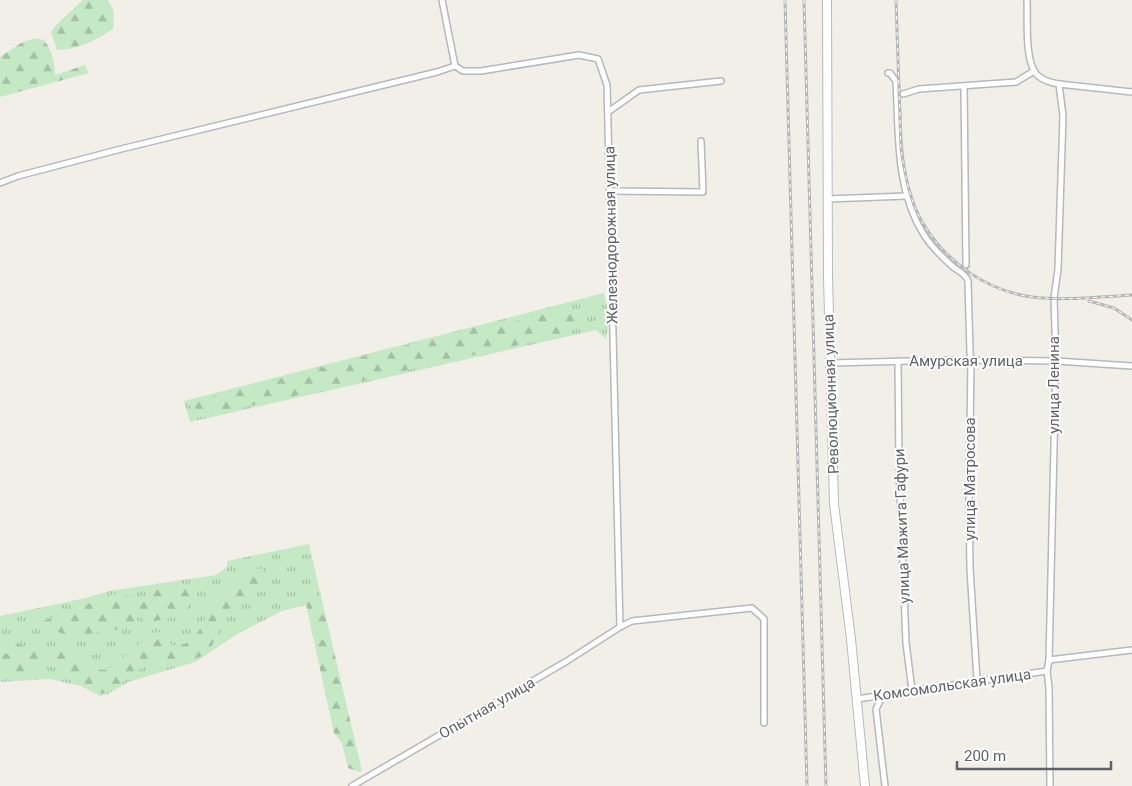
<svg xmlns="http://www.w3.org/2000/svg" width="1132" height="786" font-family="Roboto,sans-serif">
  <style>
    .grass { fill: url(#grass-tufts) }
    .forest { fill: url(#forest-firs) }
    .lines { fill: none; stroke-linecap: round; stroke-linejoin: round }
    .street-casing { stroke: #b5b8bc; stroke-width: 8 }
    .secondary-casing { stroke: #b6babf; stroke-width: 10 }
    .street { stroke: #fff; stroke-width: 5 }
    .secondary { stroke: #fff; stroke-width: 8 }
    .rail-casing { stroke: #b6b7b8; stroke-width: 3 }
    .rail { stroke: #fff; stroke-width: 1; stroke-dasharray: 4; stroke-linecap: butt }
    .labels { text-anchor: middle; stroke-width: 4; stroke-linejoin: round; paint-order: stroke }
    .street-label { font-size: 15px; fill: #5f6368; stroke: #fff }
  </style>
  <defs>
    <pattern id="grass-tufts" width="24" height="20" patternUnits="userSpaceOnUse" patternTransform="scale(1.25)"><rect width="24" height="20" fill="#c5e8c5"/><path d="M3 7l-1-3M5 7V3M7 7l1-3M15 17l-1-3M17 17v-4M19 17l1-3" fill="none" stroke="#a3c0a4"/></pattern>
    <pattern id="forest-firs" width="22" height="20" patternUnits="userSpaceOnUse" patternTransform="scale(1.25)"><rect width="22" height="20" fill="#c5e8c5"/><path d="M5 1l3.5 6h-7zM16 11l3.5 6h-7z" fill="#a3c0a4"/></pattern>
  </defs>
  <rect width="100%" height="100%" fill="#f1efe8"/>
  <g class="grass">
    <path d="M604,293L609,318L606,339L596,330L190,422L184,401Z"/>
    <path d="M309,544L321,596L305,600L306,605L282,611L239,633L195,662L128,682L108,694L100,696L81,686L50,679L0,682V616L86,598L109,591L216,575L227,567V561Z"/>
  </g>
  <g class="forest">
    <path d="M83,0H108L114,12L113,29C96,40 78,50 57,50L51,32L55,26Z"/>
    <path d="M35,38L44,40C53,53 54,59 55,75L85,65L89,73L0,97V57L21,43Z"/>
    <path d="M566,309L572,315L576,322L571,333L201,417L191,402L491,323H507Z"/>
    <path d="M256,569H264L268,573L267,584L234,602L225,615L211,648L200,657L176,665L168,663L158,658L151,661L114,689L102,694L83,684L53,662L35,665L34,668C21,670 13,680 0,675V649L4,654H9L8,646L12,640L26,648H56L82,657L96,669L104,670L114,665L152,633L159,632L165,634V637L172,645C203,648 201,614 218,597C229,586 245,580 256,569Z"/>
    <path d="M174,585L184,587L192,595C189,617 164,620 145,622L139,615L135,616L138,623L120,629L69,637L59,632L48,629L37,631L38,623L114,594L146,598L155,591Z"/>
    <path d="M321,596L362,771L359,772L348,768L342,743L334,733L305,600Z"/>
  </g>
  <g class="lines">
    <g class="street-casing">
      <g id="street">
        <path d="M442,0L455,66L463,71H481L579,55L598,59L607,85L620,627"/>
        <path d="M1027,0C1028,18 1024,61 1037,75C1043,80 1051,83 1059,84L1063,116L1058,269L1054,298L1056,361L1049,660L1047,671L1049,688L1050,786"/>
        <path d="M888,73H890L896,81C899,133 895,189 924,235C931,246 942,257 952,266C958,271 966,274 968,281L970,353L971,360L969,504L970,569L977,680"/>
        <path d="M1059,84L1132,92"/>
        <path d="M964,87L966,265"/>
        <path d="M903,94L919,89L1016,82L1034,71"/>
        <path d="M608,112L639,90L721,81"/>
        <path d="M0,183L18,176L121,149L437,72L455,66"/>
        <path d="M610,191L703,192L701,141"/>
        <path d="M827,199L906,196"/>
        <path d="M898,361L899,467L906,643L912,690"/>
        <path d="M830,363L950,360L1056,361L1132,366"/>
        <path d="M1049,660L1132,650"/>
        <path d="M883,695L876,709L885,786"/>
        <path d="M857,699L1047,671"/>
        <path d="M352,786L567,661L620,627L632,621L752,608L764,619V723"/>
      </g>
    </g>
    <g class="secondary-casing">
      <path id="secondary" d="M827,0L828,277L834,504L851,639L865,786"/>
    </g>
    <use href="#street" class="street"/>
    <use href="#secondary" class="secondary"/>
    <g class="rail-casing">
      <g id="rail">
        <path d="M785,0L807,786"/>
        <path d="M804,0L826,786"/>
        <path d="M896,0L901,149C905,175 910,203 924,225C948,264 988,291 1032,297C1065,301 1099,297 1132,295"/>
        <path d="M1089,301L1114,308L1132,320"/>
      </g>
    </g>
    <use href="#rail" class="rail"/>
  </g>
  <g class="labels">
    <g class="street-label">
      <text transform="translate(611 235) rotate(-91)" y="5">Железнодорожная улица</text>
      <text x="966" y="366">Амурская улица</text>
      <text transform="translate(1054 385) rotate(-90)" y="5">улица Ленина</text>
      <text transform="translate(831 394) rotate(-92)" y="5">Революционная улица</text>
      <text transform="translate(970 479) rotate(-90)" y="5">улица Матросова</text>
      <text transform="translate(902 526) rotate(-92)" y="5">улица Мажита Гафури</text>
      <text transform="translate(952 685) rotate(-8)" y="5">Комсомольская улица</text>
      <text transform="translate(487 708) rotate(-30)" y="5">Опытная улица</text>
    </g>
  </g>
  <path d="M957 761v8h154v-8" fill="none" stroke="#5f6368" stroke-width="2.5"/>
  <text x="964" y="761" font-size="15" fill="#5f6368" stroke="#ffffff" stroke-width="4" paint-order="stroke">200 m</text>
</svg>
